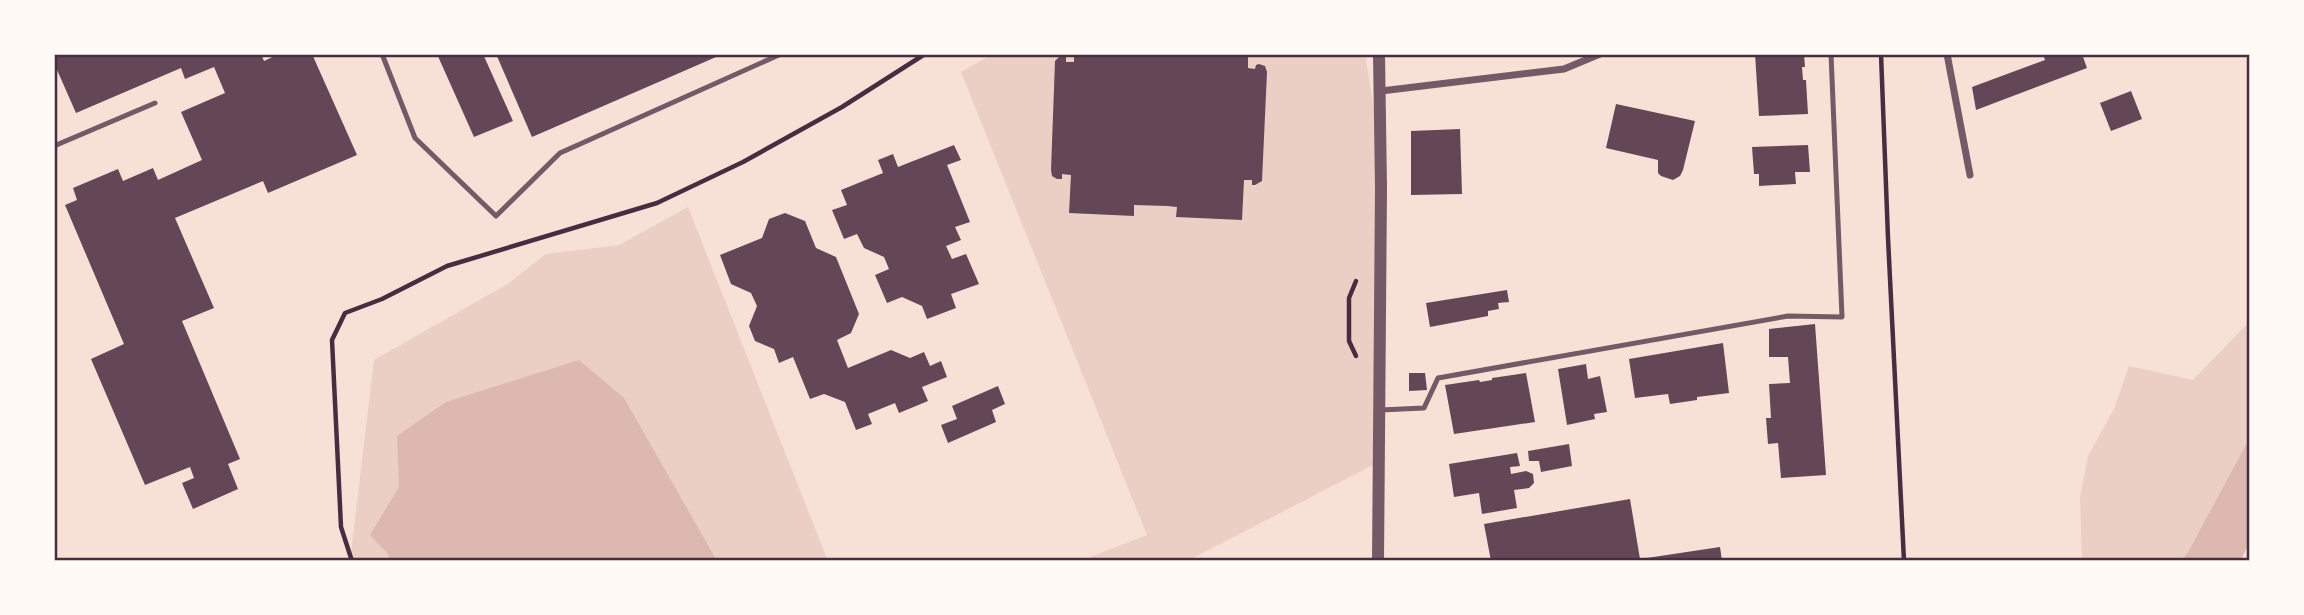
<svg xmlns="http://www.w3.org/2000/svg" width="2304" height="615" font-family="Raleway,sans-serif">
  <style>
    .green { fill: #ebcfc5 }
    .water { fill: #dcb8b0 }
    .building { fill: #644757 }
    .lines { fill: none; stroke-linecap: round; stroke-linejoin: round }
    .path { stroke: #4a2c40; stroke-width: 4.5 }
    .service { stroke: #755966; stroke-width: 5 }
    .minor { stroke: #755966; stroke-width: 7 }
    .tertiary { stroke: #755966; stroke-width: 12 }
    .neatline { fill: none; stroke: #4a2c40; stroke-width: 2.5 }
  </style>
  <rect width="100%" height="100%" fill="#f7e1d7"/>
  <g class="green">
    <path d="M993,54H1365L1378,134L1373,465L1187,561H1080L1147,535L961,72Z"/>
    <path d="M688,207L828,561H350L374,360L509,283L546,254L619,245Z"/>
    <path d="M2250,321V437L2187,554L2180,561H2082L2080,498L2088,456L2114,409L2129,366L2193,380Z"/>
  </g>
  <g class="water">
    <path d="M579,360L624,398L717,561H390L388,554L370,535L399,487L397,436L446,402Z"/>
    <path d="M2250,437V542L2240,561H2180L2187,554Z"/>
  </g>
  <g class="building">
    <path d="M54,54H261L264,61L279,54H312L357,155L268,193L263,181L175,218L214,308L182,321L240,459L228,464L238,489L193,509L182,483L194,478L190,467L145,485L91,359L124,344L65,205L77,200L73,188L118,169L123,181L153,168L158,180L202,160L181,112L225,93L214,67L185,79L181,68L76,113L54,63Z"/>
    <path d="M437,54H483L513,121L474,137Z"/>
    <path d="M496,54H723L532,137Z"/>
    <path d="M1074,54H1248V68L1255,69L1256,65L1259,64L1265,66L1267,72L1262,181L1255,185H1252V180H1244L1242,220L1176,217L1177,207L1167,206L1134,205V216L1069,213L1071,175L1062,174V179H1057L1052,176L1051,170L1055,61L1059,57H1066V62H1074Z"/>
    <path d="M1755,54H1804L1805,67H1802L1803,80H1806L1808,114L1759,116Z"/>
    <path d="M2043,54H2082L2087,68L1976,110L1972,87L2045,60Z"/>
    <path d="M2131,91L2142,119L2111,131L2100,103Z"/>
    <path d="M1616,104L1695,121L1683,170L1680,176L1673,180L1661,176L1658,173V160L1606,148Z"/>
    <path d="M1460,129L1462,194L1411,195V131Z"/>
    <path d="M954,145L961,160L947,165L970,222L955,227L961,240L946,246L952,259L966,254L979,284L951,294L956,308L927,319L922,306L902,297L887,303L875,275L889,269L884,257L864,248L857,234L844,239L832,210L847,205L841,190L883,173L878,160L893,154L898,167Z"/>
    <path d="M1808,145L1810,172H1795L1796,184L1759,186V174H1754L1752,147Z"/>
    <path d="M785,213L805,221L816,248L836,257L859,314L851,333L837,340L848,368L891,350L910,358L924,352L930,366L941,361L947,377L922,387L928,401L899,413L895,403L868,414L872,424L856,430L845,402L824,394L810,399L793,357L779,363L774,349L755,341L749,326L757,306L751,293L731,284L720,255L762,238L769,219Z"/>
    <path d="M1507,290L1509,302L1498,303L1499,309L1488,311V316L1430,327L1426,303Z"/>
    <path d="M1815,324L1826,475L1781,478L1778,443L1768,444L1766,418H1771L1769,384L1790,383L1788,357H1769V329Z"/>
    <path d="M1723,343L1729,393L1697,397V400L1670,404L1668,394L1635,398L1629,359Z"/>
    <path d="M1586,364L1588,379L1600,376L1607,412L1594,414L1595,419L1567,425L1558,369Z"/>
    <path d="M1409,373H1425L1427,390L1409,391Z"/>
    <path d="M1526,373L1535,422L1454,434L1445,385L1479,380L1480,382L1492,380V378Z"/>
    <path d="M998,386L1005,404L992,410L996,422L948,443L941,425L957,419L952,406Z"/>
    <path d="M1569,444L1572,466L1541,472L1539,461H1529L1528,451Z"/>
    <path d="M1517,453L1520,466L1510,467L1511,474L1526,471L1533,474L1534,483L1529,488L1514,490L1517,508L1482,514L1479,493L1454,497L1449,464Z"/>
    <path d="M1630,499L1640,559L1720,547L1722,561H1491L1484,524Z"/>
  </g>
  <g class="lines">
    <g class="path">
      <path d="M1881,54L1888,238L1904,561"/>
      <path d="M1356,281L1349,298V341L1356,356"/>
      <path d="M352,561L341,527L332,340L345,313L382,299L447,266L657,203L743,162L842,107L925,54"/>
    </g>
    <g class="service">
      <path d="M382,54L415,138L496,216L560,153L781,54"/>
      <path d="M54,146L155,103"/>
      <path d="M1380,410L1424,408L1438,378L1788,316L1842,317L1831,54"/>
    </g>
    <g class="minor">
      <path d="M1947,54L1970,175"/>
      <path d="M1381,91L1564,69L1600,54"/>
    </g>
    <path class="tertiary" d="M1378,561L1381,188L1379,54"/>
  </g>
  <rect width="2304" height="615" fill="none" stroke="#fffaf5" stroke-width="112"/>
  <rect x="56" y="56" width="2192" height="503" class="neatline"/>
</svg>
